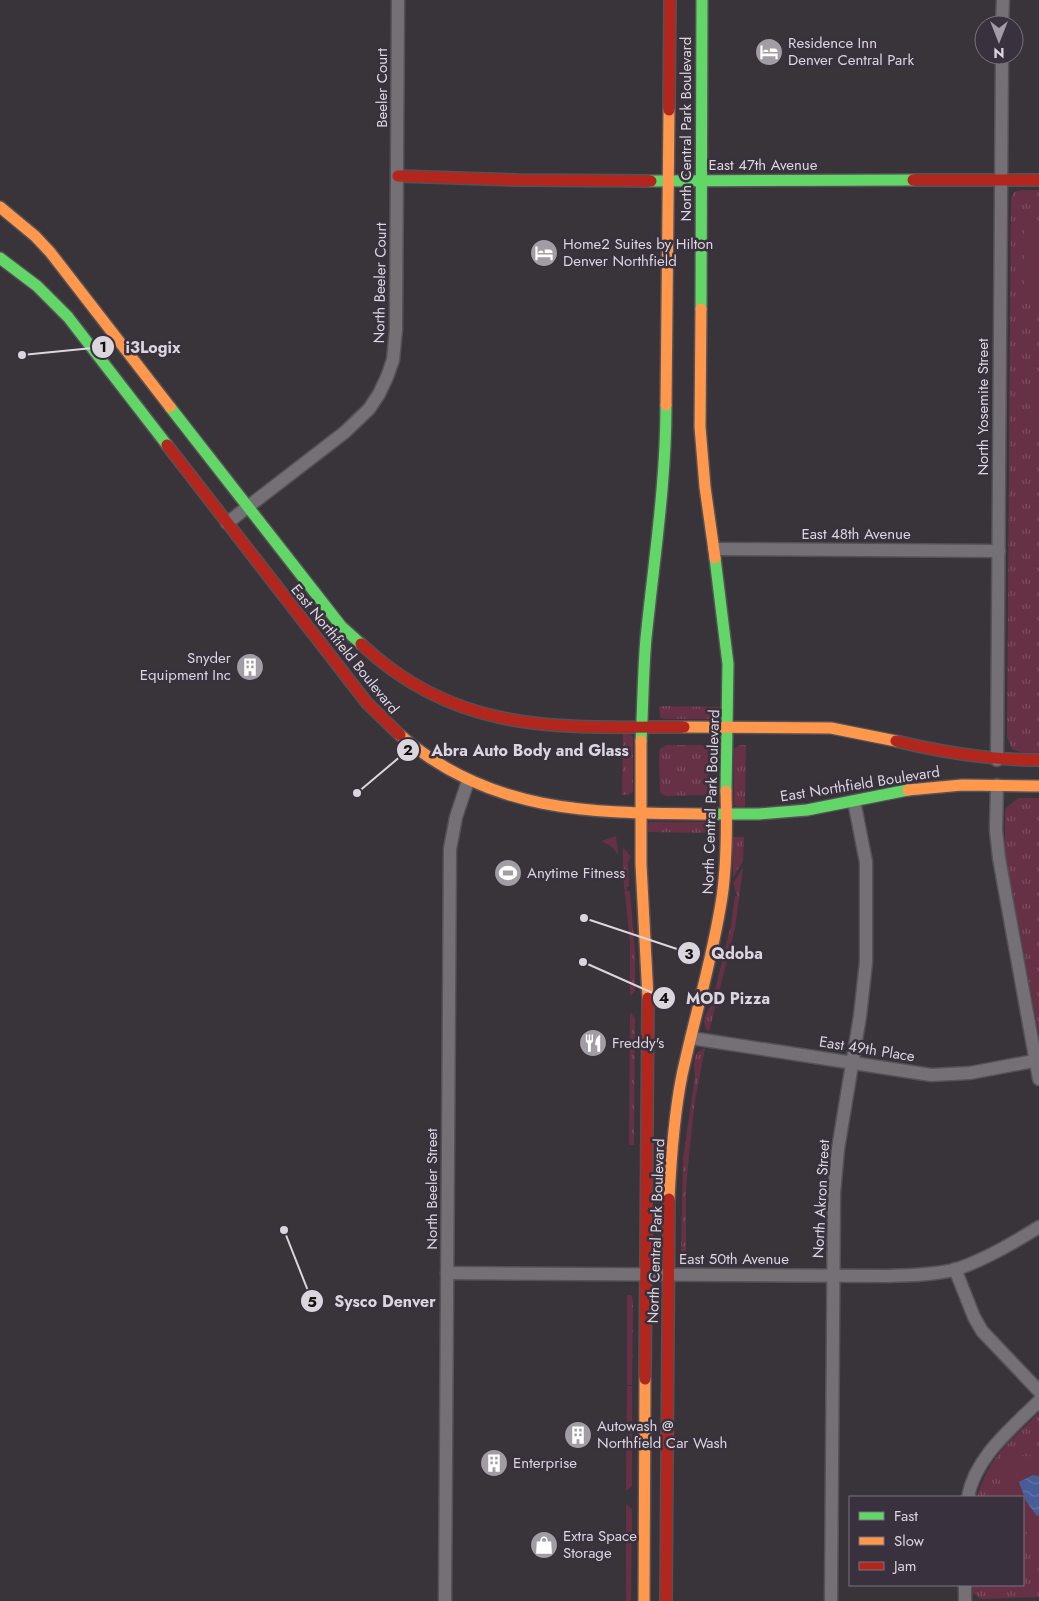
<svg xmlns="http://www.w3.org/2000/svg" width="1039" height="1601" font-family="Jost,sans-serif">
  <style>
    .grass { fill: url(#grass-tufts) }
    .garden { fill: #673145 }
    .water { fill: url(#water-waves) }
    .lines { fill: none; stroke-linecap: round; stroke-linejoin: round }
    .street-casing { stroke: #545157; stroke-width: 15 }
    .fast-casing { stroke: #545157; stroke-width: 14 }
    .slow-casing { stroke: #545157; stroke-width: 14 }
    .jam-casing { stroke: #545157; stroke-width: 14 }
    .street { stroke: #747076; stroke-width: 12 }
    .fast { stroke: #63d668; stroke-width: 11 }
    .slow { stroke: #ff974d; stroke-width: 11 }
    .jam { stroke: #b3261e; stroke-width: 11 }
    .labels { text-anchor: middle; stroke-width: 5; stroke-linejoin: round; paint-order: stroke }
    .poi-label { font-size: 15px; fill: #dbd6de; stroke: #39313d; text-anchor: start }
    .street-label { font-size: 15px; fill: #dbd6de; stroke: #39313d }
    .leader { fill: none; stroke: #dbd6de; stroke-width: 2 }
    .callout-dot { fill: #dbd6de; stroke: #39313d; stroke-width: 2 }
    .mark-label { font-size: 15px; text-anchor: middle; font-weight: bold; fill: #111 }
    .callout-label { font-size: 16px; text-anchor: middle; font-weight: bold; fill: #dbd6de; stroke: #39313d; stroke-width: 5; stroke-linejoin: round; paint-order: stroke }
  </style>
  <defs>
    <pattern id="grass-tufts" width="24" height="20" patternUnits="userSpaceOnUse" patternTransform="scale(1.25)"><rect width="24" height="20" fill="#673145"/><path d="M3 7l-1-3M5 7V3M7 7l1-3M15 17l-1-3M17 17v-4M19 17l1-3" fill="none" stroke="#7c4e5f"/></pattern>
    <pattern id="water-waves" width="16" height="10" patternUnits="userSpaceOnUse" patternTransform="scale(1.25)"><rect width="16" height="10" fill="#475d9a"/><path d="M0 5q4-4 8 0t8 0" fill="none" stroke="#6174a8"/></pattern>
  </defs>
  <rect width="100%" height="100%" fill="#38343a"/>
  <g class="grass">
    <path d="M1021,190H1039V753H1023L1012,749L1007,737L1011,198L1014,192Z"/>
    <path d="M659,706L720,707L719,717L717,719H663L660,717Z"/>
    <path d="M623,733L633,736V792L628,795H622Z"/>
    <path d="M666,745H702L708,748L709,789L705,795L666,796L660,793L659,752L660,749Z"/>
    <path d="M740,745H746L745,808L737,807L734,804V749Z"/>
    <path d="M1018,798H1039V1034L1005,852V809Z"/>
    <path d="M649,822H707L708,833L647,832Z"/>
    <path d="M616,836L618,854L612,847L602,841Z"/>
    <path d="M733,837H744L743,861L733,878Z"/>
    <path d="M623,847L631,857L628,862L629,887H627V891H630L635,953V991L630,996V942L623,875Z"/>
    <path d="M743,868L735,928L709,1032C700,1023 705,1015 711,1006L731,925L735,896H737L733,883Z"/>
    <path d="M630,1012L635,1018L634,1145H629Z"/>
    <path d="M705,1048L695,1101L689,1155L686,1190V1255H681L683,1159L695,1076C694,1065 692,1052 705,1048Z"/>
    <path d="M627,1295H631L633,1301L632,1385H627Z"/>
    <path d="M627,1386H632V1486L626,1491Z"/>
    <path d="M1039,1413V1597L981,1599L973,1593V1585H1023V1497H977C989,1457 1010,1441 1039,1413Z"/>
    <path d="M626,1504L632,1509L631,1601H626Z"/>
  </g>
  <g class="garden">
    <path d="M1025,226H1039V300H1024Z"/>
    <rect x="1030" y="382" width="9" height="43"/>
    <path d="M1039,1447V1574L1030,1535L1023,1529V1497H1005L1004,1490L998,1475C1001,1457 1019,1454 1034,1457Z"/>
  </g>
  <path class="water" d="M1033,1475L1039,1476V1515L1037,1516L1026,1501L1019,1482Z"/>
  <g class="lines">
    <g class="street-casing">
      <g id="street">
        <path d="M1002,25L1003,0"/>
        <path d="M227,523L345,432L369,409L379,394L387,377L393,360L396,329L398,0"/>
        <path d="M714,549L999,551"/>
        <path d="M997,760L1002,55"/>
        <path d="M997,785L996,830L999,858L1039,1079"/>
        <path d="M691,1038L931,1075L970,1073L1039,1060"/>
        <path d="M955,1269L974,1317L982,1331L1039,1391"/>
        <path d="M447,1273L888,1276C910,1275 935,1275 957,1269C986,1259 1013,1243 1039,1227"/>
        <path d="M968,1497C975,1457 1012,1428 1039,1401"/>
        <path d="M445,1601L450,849L456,817L468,781"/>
        <path d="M831,1601L834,1193L838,1149L860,1016L866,962V862L854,801"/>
        <path d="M965,1601V1585"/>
      </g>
    </g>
    <g class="fast-casing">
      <g id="fast">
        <path d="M651,181L913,180"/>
        <path d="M0,258L37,286L68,317L167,445"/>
        <path d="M701,309L702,0"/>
        <path d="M170,407L341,626L361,644"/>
        <path d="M715,558L728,664L726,791"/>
        <path d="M641,741C643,707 643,672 646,638C654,560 666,483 666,405"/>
        <path d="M708,814H759L807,810L908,790"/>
      </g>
    </g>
    <g class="slow-casing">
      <g id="slow">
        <path d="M0,207L35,236L50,252L170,407"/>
        <path d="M701,309L700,427L705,487L715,558"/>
        <path d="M666,405L669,110"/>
        <path d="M684,727L831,728L896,741"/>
        <path d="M400,735C491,814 594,813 708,814"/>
        <path d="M641,741V864L648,998"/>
        <path d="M908,790L962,785L1039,786"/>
        <path d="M669,1199C671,1157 674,1115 682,1075C695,1015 713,957 722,897C727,862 727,827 726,791"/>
        <path d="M644,1601L645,1379"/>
      </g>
    </g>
    <g class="jam-casing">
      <g id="jam">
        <path d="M669,110L670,0"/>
        <path d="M398,176L517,180L651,181"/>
        <path d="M913,180H1039"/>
        <path d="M167,445L367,703L400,735"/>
        <path d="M361,644C459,736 561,727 684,727"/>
        <path d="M896,741C945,753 989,760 1039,760"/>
        <path d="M645,1379L648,998"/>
        <path d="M666,1601L669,1199"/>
      </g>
    </g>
    <use href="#street" class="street"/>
    <use href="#fast" class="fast"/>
    <use href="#slow" class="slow"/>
    <use href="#jam" class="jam"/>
  </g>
  <defs>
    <g id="hotel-disc" transform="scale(1.4375)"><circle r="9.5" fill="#a29da5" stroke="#39313d"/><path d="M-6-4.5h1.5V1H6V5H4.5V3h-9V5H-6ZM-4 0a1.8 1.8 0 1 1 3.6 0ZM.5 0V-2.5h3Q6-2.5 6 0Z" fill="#fff"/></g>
    <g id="building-disc" transform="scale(1.4375)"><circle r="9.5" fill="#a29da5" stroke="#39313d"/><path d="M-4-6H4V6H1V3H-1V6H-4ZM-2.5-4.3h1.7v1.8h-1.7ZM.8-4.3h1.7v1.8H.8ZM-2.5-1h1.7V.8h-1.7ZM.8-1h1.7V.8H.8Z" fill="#fff"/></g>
    <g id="stadium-disc" transform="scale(1.4375)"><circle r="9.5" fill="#a29da5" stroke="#39313d"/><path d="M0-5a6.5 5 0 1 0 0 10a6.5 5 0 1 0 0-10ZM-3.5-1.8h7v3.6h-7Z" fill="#fff"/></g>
    <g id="restaurant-disc" transform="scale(1.4375)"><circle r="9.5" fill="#a29da5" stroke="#39313d"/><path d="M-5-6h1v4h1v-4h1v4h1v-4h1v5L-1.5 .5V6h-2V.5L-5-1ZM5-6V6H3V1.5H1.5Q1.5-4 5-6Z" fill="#fff"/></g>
    <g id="shop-disc" transform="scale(1.4375)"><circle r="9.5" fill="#a29da5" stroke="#39313d"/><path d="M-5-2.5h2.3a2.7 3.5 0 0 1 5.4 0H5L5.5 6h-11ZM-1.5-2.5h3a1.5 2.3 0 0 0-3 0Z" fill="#fff"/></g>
  </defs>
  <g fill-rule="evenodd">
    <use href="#hotel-disc" x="769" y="52"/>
    <use href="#hotel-disc" x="544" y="253"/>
    <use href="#building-disc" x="250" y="667"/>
    <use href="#stadium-disc" x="508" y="873"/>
    <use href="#restaurant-disc" x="593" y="1043"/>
    <use href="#building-disc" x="578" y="1435"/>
    <use href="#building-disc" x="494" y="1463"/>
    <use href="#shop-disc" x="544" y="1545"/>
  </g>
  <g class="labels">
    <g class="poi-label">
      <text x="788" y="48">Residence Inn<tspan x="788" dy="17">Denver Central Park</tspan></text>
      <text x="563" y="249">Home2 Suites by Hilton<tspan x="563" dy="17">Denver Northfield</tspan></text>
      <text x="231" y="663" text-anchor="end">Snyder<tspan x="231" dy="17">Equipment Inc</tspan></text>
      <text x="527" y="878">Anytime Fitness</text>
      <text x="612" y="1048">Freddy's</text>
      <text x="597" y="1431">Autowash @<tspan x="597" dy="17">Northfield Car Wash</tspan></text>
      <text x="513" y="1468">Enterprise</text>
      <text x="563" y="1541">Extra Space<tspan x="563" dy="17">Storage</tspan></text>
    </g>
    <g class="street-label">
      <text transform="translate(382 88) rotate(-90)" y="5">Beeler Court</text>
      <text transform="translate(686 129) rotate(-90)" y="5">North Central Park Boulevard</text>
      <text x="763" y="170">East 47th Avenue</text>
      <text transform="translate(380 283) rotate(-89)" y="5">North Beeler Court</text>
      <text transform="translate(983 407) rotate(-90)" y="5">North Yosemite Street</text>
      <text x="856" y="539">East 48th Avenue</text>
      <text transform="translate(345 649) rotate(51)" y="5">East Northfield Boulevard</text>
      <text transform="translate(860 784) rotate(-9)" y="5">East Northfield Boulevard</text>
      <text transform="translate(711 802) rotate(-88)" y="5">North Central Park Boulevard</text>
      <text transform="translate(867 1049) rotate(9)" y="5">East 49th Place</text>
      <text transform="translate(432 1189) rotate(-90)" y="5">North Beeler Street</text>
      <text transform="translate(821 1199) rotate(-87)" y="5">North Akron Street</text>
      <text transform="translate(656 1231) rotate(-88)" y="5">North Central Park Boulevard</text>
      <text x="734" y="1264">East 50th Avenue</text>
    </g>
  </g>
  <path class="leader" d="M22 355L103 347M357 793L408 750M584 918L689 953M583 962L664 998M284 1230L312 1301"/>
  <g class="callout-dot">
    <circle cx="22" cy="355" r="5"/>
    <circle cx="357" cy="793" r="5"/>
    <circle cx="584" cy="918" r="5"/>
    <circle cx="583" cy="962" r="5"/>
    <circle cx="284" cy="1230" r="5"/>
    <circle cx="103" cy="347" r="12"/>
    <circle cx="408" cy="750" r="12"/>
    <circle cx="689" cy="953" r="12"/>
    <circle cx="664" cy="998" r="12"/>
    <circle cx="312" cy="1301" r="12"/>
  </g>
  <g class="mark-label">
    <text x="103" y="352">1</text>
    <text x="408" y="755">2</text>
    <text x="689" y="959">3</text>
    <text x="664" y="1003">4</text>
    <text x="312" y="1307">5</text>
  </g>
  <g class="callout-label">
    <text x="153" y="353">i3Logix</text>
    <text x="530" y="756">Abra Auto Body and Glass</text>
    <text x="737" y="959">Qdoba</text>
    <text x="728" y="1004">MOD Pizza</text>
    <text x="385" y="1307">Sysco Denver</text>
  </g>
  <rect x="849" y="1496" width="175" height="90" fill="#39313d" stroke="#7a737d"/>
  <rect x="859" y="1512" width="25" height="8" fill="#63d668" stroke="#7a737d"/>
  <text x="894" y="1521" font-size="15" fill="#dbd6de">Fast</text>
  <rect x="859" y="1537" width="25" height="8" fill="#ff974d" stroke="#7a737d"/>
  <text x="894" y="1546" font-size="15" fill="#dbd6de">Slow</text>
  <rect x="859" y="1562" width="25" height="8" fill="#b3261e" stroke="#7a737d"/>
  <text x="894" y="1571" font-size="15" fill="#dbd6de">Jam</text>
  <g transform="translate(999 40) rotate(180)"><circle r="24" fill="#39313d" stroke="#7a737d"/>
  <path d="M0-4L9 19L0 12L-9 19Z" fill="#a29da5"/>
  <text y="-8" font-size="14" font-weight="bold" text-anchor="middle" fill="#dbd6de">N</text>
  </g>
</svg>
